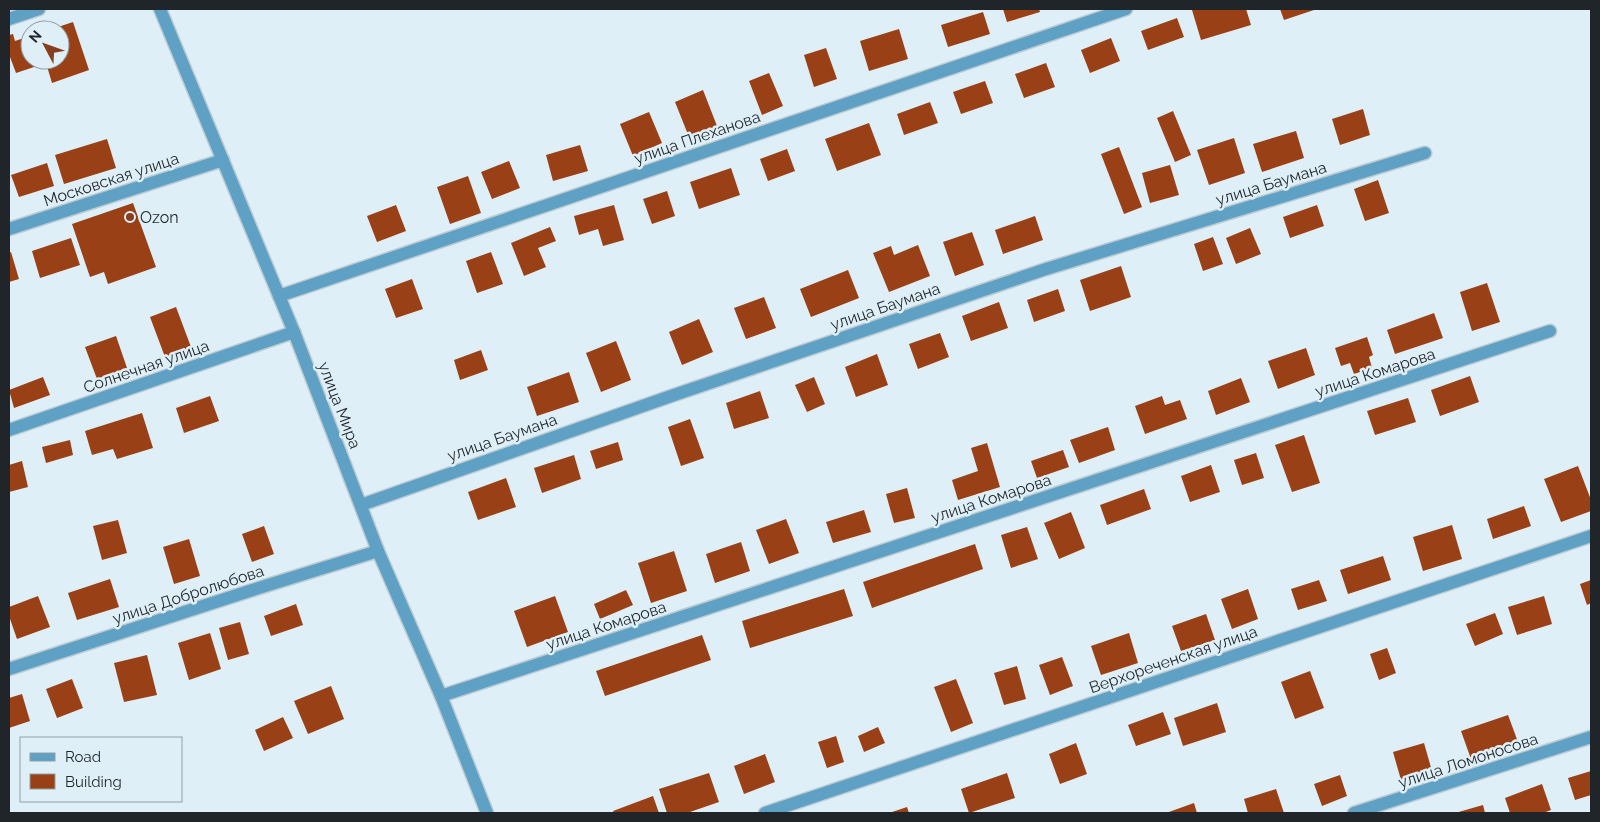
<svg xmlns="http://www.w3.org/2000/svg" width="1600" height="822" font-family="Raleway,sans-serif">
  <style>
    .building { fill: #994016 }
    .lines { fill: none; stroke-linecap: round; stroke-linejoin: round }
    .minor-casing { stroke: #bccbd2; stroke-width: 15 }
    .minor { stroke: #5ea1c4; stroke-width: 12 }
    .poi-dot { fill: #863e1e; stroke: #dfeff7; stroke-width: 2 }
    .labels { text-anchor: middle; stroke-width: 5; stroke-linejoin: round; paint-order: stroke }
    .street-label { font-size: 16px; fill: #1f2528; stroke: #dfeff7 }
    .poi-label { font-size: 16px; fill: #1f2528; stroke: #dfeff7; text-anchor: start }
  </style>
  <rect width="100%" height="100%" fill="#dfeff7"/>
  <g class="building">
    <path d="M1003,9H1039L1040,12L1007,22Z"/>
    <path d="M1194,9H1246L1251,25L1201,40L1192,10Z"/>
    <path d="M1280,9H1317L1284,20Z"/>
    <path d="M983,12L990,34L948,47L941,25Z"/>
    <path d="M1177,18L1184,37L1148,50L1141,31Z"/>
    <path d="M73,22L89,70L52,83L46,63L16,73L10,57H9V35L13,34L15,41L30,36V60H60V30H49Z"/>
    <path d="M899,29L908,59L869,71L860,41Z"/>
    <path d="M1111,38L1120,61L1090,73L1081,50Z"/>
    <path d="M826,48L837,79L814,87L804,55Z"/>
    <path d="M1046,63L1055,87L1024,98L1015,74Z"/>
    <path d="M769,73L783,106L762,115L749,81Z"/>
    <path d="M985,81L993,103L961,114L953,92Z"/>
    <path d="M703,90L717,126L689,137L675,102Z"/>
    <path d="M930,102L938,123L904,135L897,114Z"/>
    <path d="M1363,109L1370,135L1340,145L1332,119Z"/>
    <path d="M1173,111L1191,155L1175,162L1157,118Z"/>
    <path d="M649,112L662,143L633,156L620,124Z"/>
    <path d="M869,123L881,155L837,171L825,139Z"/>
    <path d="M1296,131L1304,158L1262,172L1253,144Z"/>
    <path d="M1234,138L1245,173L1209,185L1197,150Z"/>
    <path d="M107,139L116,168L64,184L55,155Z"/>
    <path d="M580,145L588,171L553,181L546,155Z"/>
    <path d="M1119,147L1142,207L1124,214L1101,154Z"/>
    <path d="M787,149L795,171L768,181L760,159Z"/>
    <path d="M509,161L520,188L492,199L481,172Z"/>
    <path d="M47,163L54,186L19,197L11,175Z"/>
    <path d="M1170,165L1179,195L1150,203L1142,173Z"/>
    <path d="M731,168L740,195L699,209L690,182Z"/>
    <path d="M468,176L481,213L450,224L437,187Z"/>
    <path d="M1378,180L1389,213L1365,221L1354,189Z"/>
    <path d="M667,191L675,216L652,224L643,199Z"/>
    <path d="M133,203L156,267L108,284L104,272L90,277L72,224Z"/>
    <path d="M396,205L406,231L377,242L367,216Z"/>
    <path d="M614,205L624,240L603,246L598,229L579,235L574,216Z"/>
    <path d="M1317,205L1324,226L1290,238L1283,217Z"/>
    <path d="M1035,216L1043,240L1003,254L995,230Z"/>
    <path d="M550,227L556,241L538,248L546,267L524,276L511,243Z"/>
    <path d="M1250,228L1261,254L1236,264L1226,238Z"/>
    <path d="M972,232L984,265L955,276L943,242Z"/>
    <path d="M1213,237L1223,264L1203,271L1194,244Z"/>
    <path d="M71,238L80,265L40,278L32,251Z"/>
    <path d="M918,245L930,276L889,292L873,253L891,246L894,255Z"/>
    <path d="M11,252L19,279L9,282V253Z"/>
    <path d="M491,252L503,284L477,293L466,261Z"/>
    <path d="M1121,266L1131,297L1090,311L1080,280Z"/>
    <path d="M848,270L859,298L811,317L800,289Z"/>
    <path d="M412,279L423,309L396,318L385,289Z"/>
    <path d="M1487,283L1500,322L1472,331L1460,292Z"/>
    <path d="M1058,289L1065,311L1034,322L1027,300Z"/>
    <path d="M764,297L776,328L746,339L734,308Z"/>
    <path d="M999,302L1008,328L971,341L962,316Z"/>
    <path d="M176,307L191,347L165,357L150,317Z"/>
    <path d="M1434,313L1443,338L1395,354L1387,330Z"/>
    <path d="M699,319L713,352L682,365L669,332Z"/>
    <path d="M940,333L949,357L918,369L909,344Z"/>
    <path d="M116,336L127,368L97,379L85,347Z"/>
    <path d="M1367,337L1373,355L1369,357L1372,368L1354,374L1350,363L1341,366L1335,348Z"/>
    <path d="M616,341L631,380L601,392L586,353Z"/>
    <path d="M1306,348L1315,375L1278,389L1268,361Z"/>
    <path d="M481,350L488,370L460,380L454,360Z"/>
    <path d="M877,354L888,385L856,397L845,367Z"/>
    <path d="M569,372L579,402L537,416L527,387Z"/>
    <path d="M1470,376L1479,402L1440,416L1431,390Z"/>
    <path d="M43,377L50,395L14,408L9,390Z"/>
    <path d="M814,377L825,404L807,412L795,385Z"/>
    <path d="M1241,378L1250,402L1216,415L1208,391Z"/>
    <path d="M760,391L769,418L734,429L726,403Z"/>
    <path d="M210,396L219,421L184,433L176,408Z"/>
    <path d="M1162,396L1165,405L1180,400L1187,419L1145,434L1135,406Z"/>
    <path d="M1408,398L1416,422L1375,435L1367,411Z"/>
    <path d="M142,413L153,448L117,459L113,449L92,455L85,431Z"/>
    <path d="M690,419L704,458L681,466L668,427Z"/>
    <path d="M1108,427L1115,450L1079,463L1070,440Z"/>
    <path d="M1304,435L1320,483L1292,492L1275,445Z"/>
    <path d="M70,440L73,455L46,463L42,447Z"/>
    <path d="M618,442L623,460L596,469L590,451Z"/>
    <path d="M987,443L1000,487L958,500L952,480L978,471L971,448Z"/>
    <path d="M1063,450L1069,467L1037,478L1031,461Z"/>
    <path d="M1256,453L1264,478L1242,485L1234,460Z"/>
    <path d="M574,455L581,479L542,493L534,468Z"/>
    <path d="M22,461L28,487L9,492V465Z"/>
    <path d="M1211,465L1220,492L1190,502L1181,476Z"/>
    <path d="M1578,466L1591,500V511L1561,522L1544,479Z"/>
    <path d="M506,478L516,507L478,520L468,492Z"/>
    <path d="M907,488L915,518L894,523L886,494Z"/>
    <path d="M1144,489L1151,509L1107,525L1100,505Z"/>
    <path d="M1524,506L1531,526L1493,539L1487,519Z"/>
    <path d="M864,510L871,532L833,543L826,522Z"/>
    <path d="M1071,512L1085,548L1059,559L1044,523Z"/>
    <path d="M786,519L799,553L769,564L756,530Z"/>
    <path d="M118,520L127,553L102,560L93,526Z"/>
    <path d="M1452,525L1462,559L1423,571L1413,537Z"/>
    <path d="M264,526L274,554L252,562L242,534Z"/>
    <path d="M1027,527L1038,559L1011,568L1001,535Z"/>
    <path d="M189,539L200,576L174,584L163,547Z"/>
    <path d="M741,542L750,571L715,583L706,554Z"/>
    <path d="M975,544L983,569L872,608L863,582Z"/>
    <path d="M674,551L687,591L651,603L638,563Z"/>
    <path d="M1383,556L1391,580L1348,594L1340,570Z"/>
    <path d="M110,579L119,607L77,620L68,593Z"/>
    <path d="M1319,580L1327,601L1298,610L1291,589Z"/>
    <path d="M1591,580V603L1587,605L1580,584Z"/>
    <path d="M844,589L853,616L750,648L742,621Z"/>
    <path d="M1248,589L1258,619L1232,629L1221,599Z"/>
    <path d="M626,590L633,605L600,619L594,604Z"/>
    <path d="M38,596L50,627L17,639L9,616V607Z"/>
    <path d="M555,596L568,632L527,647L514,611Z"/>
    <path d="M1544,596L1552,624L1517,635L1508,607Z"/>
    <path d="M296,604L303,625L271,636L264,616Z"/>
    <path d="M1495,613L1503,634L1475,646L1466,624Z"/>
    <path d="M1206,614L1215,640L1181,651L1172,626Z"/>
    <path d="M240,622L249,654L228,660L219,628Z"/>
    <path d="M210,633L221,669L189,680L178,643Z"/>
    <path d="M1129,633L1138,663L1101,675L1091,646Z"/>
    <path d="M702,635L711,660L605,696L596,671Z"/>
    <path d="M1387,648L1396,673L1379,680L1370,654Z"/>
    <path d="M147,655L157,695L124,702L114,663Z"/>
    <path d="M1062,657L1073,686L1050,695L1039,665Z"/>
    <path d="M1017,666L1026,699L1004,705L994,673Z"/>
    <path d="M1310,671L1324,708L1295,719L1281,682Z"/>
    <path d="M72,679L83,708L57,718L46,689Z"/>
    <path d="M956,679L973,723L951,732L934,687Z"/>
    <path d="M331,686L344,719L308,734L294,701Z"/>
    <path d="M22,694L30,721L9,728V698Z"/>
    <path d="M1217,703L1226,732L1183,746L1174,718Z"/>
    <path d="M1163,712L1171,734L1136,746L1128,725Z"/>
    <path d="M1508,715L1518,742L1471,759L1461,731Z"/>
    <path d="M283,717L293,738L264,751L255,730Z"/>
    <path d="M878,727L885,743L864,752L858,736Z"/>
    <path d="M836,736L844,762L827,768L818,742Z"/>
    <path d="M1076,743L1087,774L1060,784L1049,754Z"/>
    <path d="M1424,743L1432,771L1401,780L1393,752Z"/>
    <path d="M765,754L775,782L744,794L734,766Z"/>
    <path d="M1591,771V795L1575,800L1568,778Z"/>
    <path d="M709,773L719,802L687,813H667L659,789Z"/>
    <path d="M1007,773L1015,798L969,813L961,789Z"/>
    <path d="M1340,775L1347,796L1322,806L1314,784Z"/>
    <path d="M1542,784L1551,810L1543,813H1510L1505,798Z"/>
    <path d="M1276,789L1284,813H1248L1244,799Z"/>
    <path d="M653,796L659,813H614L613,811Z"/>
    <path d="M1194,803L1197,813H1166Z"/>
    <path d="M1483,805L1485,813H1455Z"/>
    <path d="M907,807L909,813H889Z"/>
  </g>
  <g class="lines">
    <g class="minor-casing">
      <g id="minor">
        <path d="M160,9L294,332L378,551L441,696L487,813"/>
        <path d="M9,19L39,9"/>
        <path d="M9,229L223,160"/>
        <path d="M279,296L1126,9"/>
        <path d="M9,430L294,332"/>
        <path d="M361,505L674,395L1046,269L1425,153"/>
        <path d="M9,669L265,586L378,551"/>
        <path d="M441,696L1550,331"/>
        <path d="M765,813L1591,536"/>
        <path d="M1354,813L1591,737"/>
      </g>
    </g>
    <use href="#minor" class="minor"/>
  </g>
  <circle class="poi-dot" cx="130" cy="217" r="5"/>
  <g class="labels">
    <g class="street-label">
      <text transform="translate(697 137) rotate(-19)" y="6">улица Плеханова</text>
      <text transform="translate(111 179) rotate(-18)" y="6">Московская улица</text>
      <text transform="translate(1271 183) rotate(-17)" y="6">улица Баумана</text>
      <text transform="translate(885 306) rotate(-19)" y="6">улица Баумана</text>
      <text transform="translate(146 366) rotate(-19)" y="6">Солнечная улица</text>
      <text transform="translate(1375 372) rotate(-18)" y="6">улица Комарова</text>
      <text transform="translate(340 405) rotate(69)" y="6">улица Мира</text>
      <text transform="translate(502 437) rotate(-19)" y="6">улица Баумана</text>
      <text transform="translate(991 498) rotate(-18)" y="6">улица Комарова</text>
      <text transform="translate(188 594) rotate(-18)" y="6">улица Добролюбова</text>
      <text transform="translate(606 625) rotate(-18)" y="6">улица Комарова</text>
      <text transform="translate(1173 659) rotate(-19)" y="6">Верхореченская улица</text>
      <text transform="translate(1468 760) rotate(-18)" y="6">улица Ломоносова</text>
    </g>
    <g class="poi-label">
      <text x="140" y="223">Ozon</text>
    </g>
  </g>
  <rect width="1600" height="822" fill="none" stroke="#1f2528" stroke-width="20"/>
  <rect x="20" y="737" width="162" height="65" fill="#dfeff7" stroke="#929ea4"/>
  <rect x="30" y="753" width="25" height="8" fill="#5ea1c4" stroke="#929ea4"/>
  <text x="65" y="762" font-size="15" fill="#1f2528">Road</text>
  <rect x="30" y="774" width="25" height="15" fill="#994016" stroke="#929ea4"/>
  <text x="65" y="787" font-size="15" fill="#1f2528">Building</text>
  <g transform="translate(45 45) rotate(311)"><circle r="24" fill="#dfeff7" stroke="#929ea4"/>
  <path d="M0-4L9 19L0 12L-9 19Z" fill="#863e1e"/>
  <text y="-8" font-size="14" font-weight="bold" text-anchor="middle" fill="#1f2528">N</text>
  </g>
</svg>
